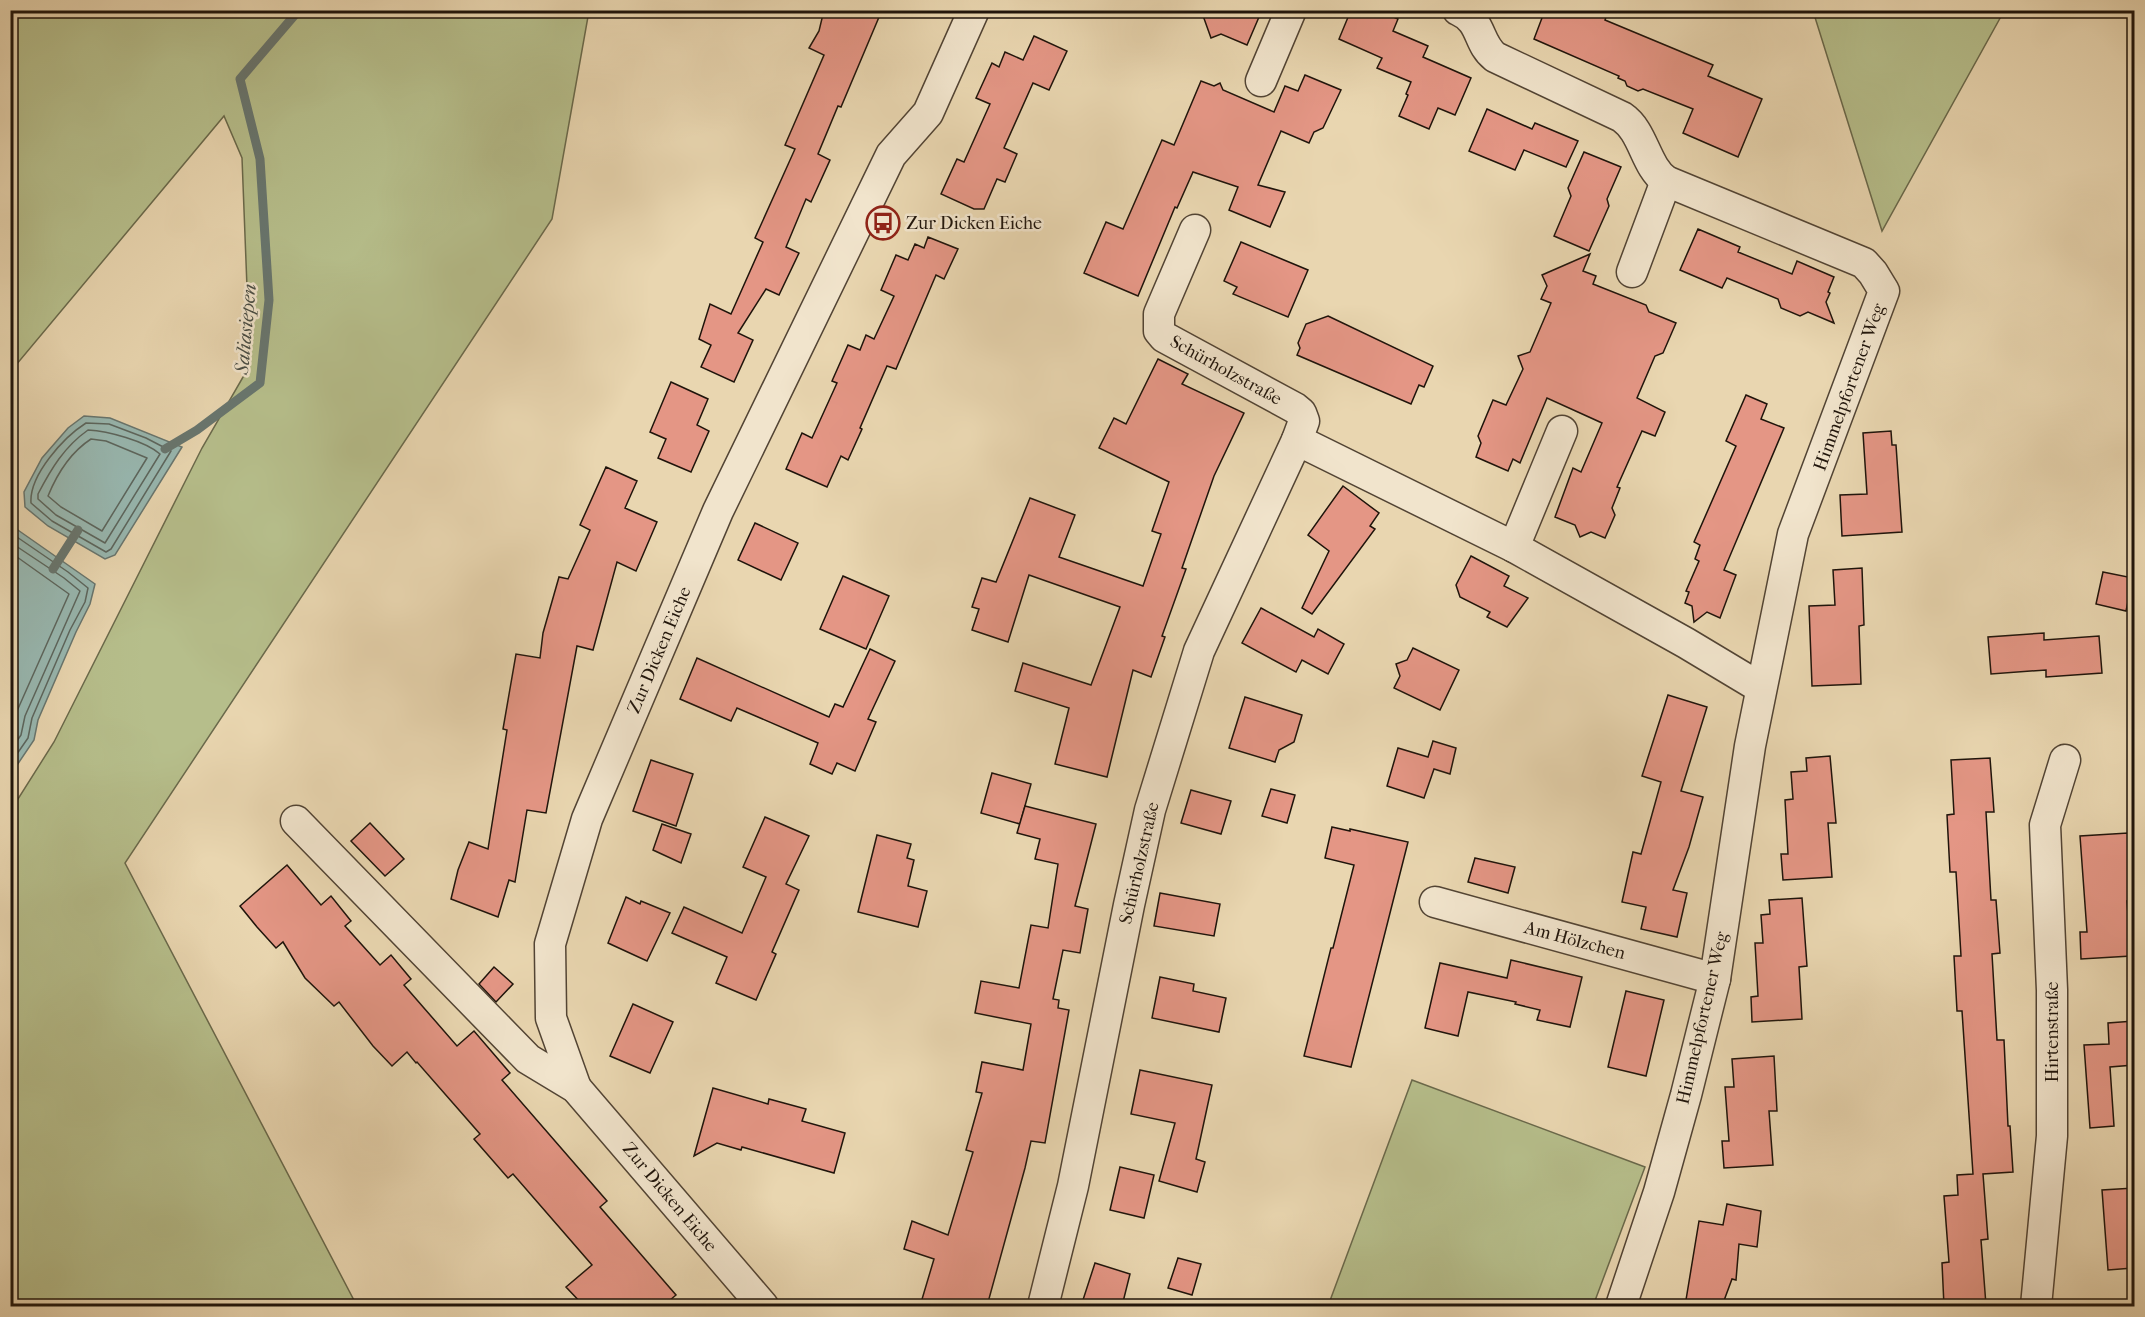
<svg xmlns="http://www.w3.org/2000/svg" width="2145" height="1317" font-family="'IM FELL French Canon',serif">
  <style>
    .green { fill: #b6be8b; stroke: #6a694b; stroke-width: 1.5 }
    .water { fill: #98b8b1; stroke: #68766f; stroke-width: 1.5 }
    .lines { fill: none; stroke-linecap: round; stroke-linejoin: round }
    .shore { stroke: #5c665e; stroke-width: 1.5 }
    .stream { stroke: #68766f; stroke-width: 9 }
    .building { fill: #e49685; stroke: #1f140b; stroke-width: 1.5 }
    .minor-casing { stroke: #524434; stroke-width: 33 }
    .minor { stroke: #f1e4cc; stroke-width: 30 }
    .labels { text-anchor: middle; stroke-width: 5; stroke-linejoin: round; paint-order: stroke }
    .poi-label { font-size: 18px; fill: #1f140b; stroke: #f1e4cc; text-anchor: start }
    .street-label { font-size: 18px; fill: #1f140b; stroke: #f1e4cc }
    .water-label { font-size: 20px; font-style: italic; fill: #494d45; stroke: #f1e4cc }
  </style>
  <rect width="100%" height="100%" fill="#e9d6b0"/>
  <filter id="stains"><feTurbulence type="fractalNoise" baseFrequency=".00333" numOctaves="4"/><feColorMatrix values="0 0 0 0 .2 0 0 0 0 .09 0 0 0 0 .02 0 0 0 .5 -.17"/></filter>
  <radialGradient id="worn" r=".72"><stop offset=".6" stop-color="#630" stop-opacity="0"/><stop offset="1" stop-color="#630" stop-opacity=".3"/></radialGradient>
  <g class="green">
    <path d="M11,10L589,11L552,219L125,863L357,1306H11V810L54,742L202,448L250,365L242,158L224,116L11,371Z"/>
    <path d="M1813,11H2004L1882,231Z"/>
    <path d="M1412,1080L1645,1167L1593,1306H1328Z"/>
  </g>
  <g class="water">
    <path d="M84,416L110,418L182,447L115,555L105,559L48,526L25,507L24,492L42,458L68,428Z"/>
    <path d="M15,528L95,584L90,604L76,632L38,720L34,740L11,774L10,529Z"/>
  </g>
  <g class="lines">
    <g class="shore">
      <path d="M86,423L109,424L146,438L171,451L111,549L106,552L52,521L31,503C29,475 64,437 86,423Z"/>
      <path d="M88,430C108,431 145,441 160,454L105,543L56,515L38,499V494C51,469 64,447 88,430Z"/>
      <path d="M91,439L106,441L147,458L102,531L61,507L48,496C57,474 71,452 91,439Z"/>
      <path d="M10,534L14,535L68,572L88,588L85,602L70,630L32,718L28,738L10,764"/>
      <path d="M10,542L64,578L80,591L25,716L21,735L10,751"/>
      <path d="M10,552L69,594L17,711L10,734"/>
    </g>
    <g class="stream">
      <path d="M165,449L197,430L260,383L269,300L260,159L240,79L299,10"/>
      <path d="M53,569L78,530"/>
    </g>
  </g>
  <g class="building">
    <path d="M824,10H882L841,107L838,106L818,154L830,160L811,202L806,199L786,247L799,253L779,295L766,289L738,333L753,340L734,382L701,367L711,345L699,339L710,304L731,314L763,242L755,238L795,149L785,145L824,55L809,48L819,31Z"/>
    <path d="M1201,10H1262L1247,45L1221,34L1211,38Z"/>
    <path d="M1351,10H1378L1398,19L1393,31L1428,46L1423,57L1471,78L1455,115L1438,108L1429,129L1399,116L1408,95L1406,94L1411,82L1377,68L1382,58L1339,39Z"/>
    <path d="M1545,10H1591L1606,17L1605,20L1713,65L1708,76L1762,99L1738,157L1683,133L1693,109L1643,89L1638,91L1627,86L1625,81L1618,78L1619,76L1534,39Z"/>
    <path d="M1034,36L1067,51L1049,90L1033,83L1004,148L1017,154L1005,182L997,179L984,209H974L941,194L957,159L964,162L990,104L976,98L992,63L999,67L1005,52L1023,60Z"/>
    <path d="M1305,75L1341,90L1323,128L1314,132L1309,143L1281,131L1258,185L1285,192L1270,227L1229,210L1238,187L1193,172L1177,208L1175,207L1138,296L1084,273L1106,222L1123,229L1162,140L1174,145L1201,81L1214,86L1220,83L1223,90L1274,112L1285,86L1298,91Z"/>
    <path d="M1487,109L1532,129L1535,123L1578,141L1566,167L1524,150L1515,170L1469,151Z"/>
    <path d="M1584,152L1621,167L1607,199L1609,206L1589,251L1554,236L1571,196L1568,188Z"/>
    <path d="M1698,229L1740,247L1738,252L1792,274L1797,261L1834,277L1828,292L1830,293L1826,302L1834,323L1808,312L1800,316L1781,308L1778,299L1727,278L1722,288L1680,270Z"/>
    <path d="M928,237L958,249L944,279L936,275L896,369L887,366L860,428L862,429L848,460L841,456L827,487L786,469L802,433L812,438L837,383L832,381L848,345L860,350L866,335L874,339L894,296L881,290L896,255L908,260L915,244L924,248Z"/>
    <path d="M1241,242L1308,270L1288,317L1233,294L1237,287L1224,281Z"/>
    <path d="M1590,254L1583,271L1596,276L1593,284L1646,305L1649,312L1676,323L1663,353L1655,356L1637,398L1665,412L1655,436L1642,431L1617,487L1620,488L1612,508L1615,515L1605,538L1591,532L1580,537L1575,525L1555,517L1573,468L1581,472L1602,423L1547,398L1520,463L1513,459L1508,471L1476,457L1481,443L1478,436L1493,400L1506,405L1523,369L1518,356L1530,352L1551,303L1541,299L1547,286L1542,275Z"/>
    <path d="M1328,316L1433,366L1424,387L1419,385L1411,404L1297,355L1300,348L1298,343L1306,324Z"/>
    <path d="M1158,359L1188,374L1182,384L1244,413L1214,476L1182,568L1186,569L1162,636L1165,637L1151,677L1133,670L1107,777L1055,764L1069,708L1015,691L1023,663L1091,685L1120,607L1029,575L1008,642L972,630L979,609L972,607L982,578L996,582L1030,498L1075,515L1059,557L1143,586L1161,534L1152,531L1169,482L1099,448L1114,418L1126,424Z"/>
    <path d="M671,382L708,399L697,425L709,431L691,472L658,458L666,439L650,432Z"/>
    <path d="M1746,395L1767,404L1761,419L1784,428L1724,570L1736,575L1720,618L1707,612L1694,622L1692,606L1685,603L1689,592L1686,591L1699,561L1695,559L1700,545L1694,542L1736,446L1726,441Z"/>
    <path d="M1891,431L1892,445H1896L1902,532L1842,536L1840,495L1867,494L1863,433Z"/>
    <path d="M606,467L637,481L625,508L657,522L636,571L617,562L593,650L577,646L546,813L527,810L515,882L509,880L498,917L451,899L458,870L469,842L488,849L507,730L503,729L516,654L540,658L543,633L559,577L568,579L590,530L580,525Z"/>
    <path d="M1343,486L1379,513L1370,526L1375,529L1312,614L1302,608L1329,551L1308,535Z"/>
    <path d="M755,523L798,543L781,580L738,560Z"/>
    <path d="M1471,556L1509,576L1504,586L1528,598L1507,627L1487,617L1490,612L1460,597L1456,585Z"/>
    <path d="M1862,568L1864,625L1859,626L1861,684L1812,686L1809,606L1835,605L1833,570Z"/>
    <path d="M2103,572L2133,578L2126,611L2096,604Z"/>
    <path d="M843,576L889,596L866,649L820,629Z"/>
    <path d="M1261,608L1314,637L1318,629L1344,644L1328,674L1302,660L1296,672L1242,643Z"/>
    <path d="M2044,633V640L2099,636L2102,673L2046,677V670L1991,674L1988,637Z"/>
    <path d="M1413,648L1459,670L1440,710L1394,688L1400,676L1396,664L1407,660Z"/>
    <path d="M870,649L895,661L868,719L876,722L855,771L837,763L832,774L810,764L818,743L737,708L731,721L680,699L697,658L829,717L835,704L843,707Z"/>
    <path d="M1668,695L1707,707L1681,791L1703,797L1689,847L1673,890L1687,893L1677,937L1641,929L1646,907L1622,902L1633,852L1641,854L1661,782L1642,776Z"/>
    <path d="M1245,697L1302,715L1294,742L1279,750L1275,762L1229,748Z"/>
    <path d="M1433,741L1456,748L1450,774L1434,769L1424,798L1387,786L1398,748L1428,757Z"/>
    <path d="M1830,756L1836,823H1828L1832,877L1783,880L1781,854H1788L1785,800L1793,799L1791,772L1807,771L1806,758Z"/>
    <path d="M1990,758L1994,812H1986L1991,900H1996L2000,953L1992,954L1997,1040H2004L2008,1126H2010L2013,1172L1983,1174L1988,1239L1981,1240L1986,1305L1944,1306L1942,1263L1949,1262L1944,1196L1958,1195L1957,1175L1973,1174L1962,1011H1957L1954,956H1961L1956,872H1950L1947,815L1954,814L1951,760Z"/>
    <path d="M651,760L693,774L676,826L633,811Z"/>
    <path d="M992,773L1031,784L1020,824L981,813Z"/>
    <path d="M1271,789L1295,795L1287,823L1262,816Z"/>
    <path d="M1191,790L1231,801L1221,834L1181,823Z"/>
    <path d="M1025,806L1096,824L1075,906L1088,909L1080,953L1063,950L1053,999L1059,1000L1058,1008L1069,1010L1045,1143L1031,1141L1025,1168L987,1306H920L934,1259L904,1249L912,1221L948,1235L973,1152L966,1150L982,1093L976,1092L982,1062L1023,1070L1031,1024L975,1013L981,981L1019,988L1031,925L1048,928L1058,864L1035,859L1040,839L1017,833Z"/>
    <path d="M765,817L809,836L786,884L799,890L772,952L776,954L756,1000L716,983L727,957L672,933L684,907L742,933L766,877L743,867Z"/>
    <path d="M370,823L404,859L385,876L351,841Z"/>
    <path d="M662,824L691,834L681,863L653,850Z"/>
    <path d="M1332,827L1350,831V829L1408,842L1351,1067L1304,1056L1331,948H1333L1354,865L1325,858Z"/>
    <path d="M2128,833L2131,849L2134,900L2127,901L2131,956L2081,959L2080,932H2087L2080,836Z"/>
    <path d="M877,835L911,844L907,858L914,860L908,886L927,891L918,927L858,912Z"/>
    <path d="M1475,858L1515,867L1508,893L1468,882Z"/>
    <path d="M287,865L321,905L331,896L351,921L345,926L380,965L391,955L411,979L404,985L457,1046L474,1031L510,1073L502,1080L607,1201L600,1207L676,1295L663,1306H584L566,1287L592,1265L513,1174L508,1178L474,1139L480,1134L417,1062L416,1063L407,1052L392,1066L373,1046L339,1002L334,1006L305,978L283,942L276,948L257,927L240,906Z"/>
    <path d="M1160,893L1220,904L1214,936L1154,926Z"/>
    <path d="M626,897L640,904L641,901L670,913L647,961L608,943Z"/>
    <path d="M1802,898L1807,966L1799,967L1802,1019L1752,1022L1751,997L1758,996L1755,943H1763L1761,915L1770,914L1769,900Z"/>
    <path d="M1511,960L1582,977L1570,1027L1537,1020L1540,1010L1515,1004L1516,1002L1468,992L1458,1036L1425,1028L1440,963L1507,978Z"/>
    <path d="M494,967L513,984L496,1002L479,984Z"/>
    <path d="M1160,977L1194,984L1193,991L1226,998L1219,1032L1152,1018Z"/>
    <path d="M1626,991L1664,1000L1646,1076L1608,1067Z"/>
    <path d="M633,1004L673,1022L650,1073L610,1056Z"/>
    <path d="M2134,1021V1065L2110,1067L2114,1126L2090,1128L2084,1045L2109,1044L2108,1023Z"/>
    <path d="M1774,1056L1777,1111H1769L1773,1165L1724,1168L1722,1141H1729L1725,1087H1734L1732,1059Z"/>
    <path d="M1140,1070L1212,1085L1196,1159L1205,1162L1197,1192L1159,1181L1175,1123L1131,1114Z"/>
    <path d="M713,1088L768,1104L769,1099L806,1109L802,1121L845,1133L834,1173L742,1147L741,1150L717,1143L694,1156Z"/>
    <path d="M1120,1167L1154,1175L1144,1218L1110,1210Z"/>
    <path d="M2134,1188V1218H2130L2133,1268L2108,1270L2102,1190Z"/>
    <path d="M1727,1204L1761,1211L1757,1247L1739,1244L1736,1280L1732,1279L1722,1306H1685L1699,1221L1723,1225Z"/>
    <path d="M1178,1258L1201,1264L1192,1295L1168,1288Z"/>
    <path d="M1095,1263L1130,1274L1122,1306H1081Z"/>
  </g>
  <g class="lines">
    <g class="minor-casing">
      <g id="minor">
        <path d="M1458,10C1483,21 1477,43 1495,57L1622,117C1644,132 1645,166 1666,181L1864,263L1873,273L1884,291L1793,534L1750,746L1715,979L1686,1095L1659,1192L1621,1306"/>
        <path d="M1261,81L1291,10"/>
        <path d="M1195,230L1159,314V331L1164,337L1295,408L1301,413L1304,421L1297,440"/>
        <path d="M1632,272L1666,181"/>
        <path d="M1514,547L1562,431"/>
        <path d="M296,821L528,1059L576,1088L763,1306"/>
        <path d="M1435,902L1715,979"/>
        <path d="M576,1088L551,1018L550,944L587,819L718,511L891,155L928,113L974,10"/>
        <path d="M1043,1306L1073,1186L1129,905L1150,810L1199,651L1297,440L1514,547L1686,643L1761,688"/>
        <path d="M2036,1306L2052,1136V990L2045,825L2065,760"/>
      </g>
    </g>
    <use href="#minor" class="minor"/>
  </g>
  <defs>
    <g id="bus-ring" transform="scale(1.725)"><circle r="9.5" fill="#f1e4cc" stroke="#8f2418" stroke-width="1.5"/><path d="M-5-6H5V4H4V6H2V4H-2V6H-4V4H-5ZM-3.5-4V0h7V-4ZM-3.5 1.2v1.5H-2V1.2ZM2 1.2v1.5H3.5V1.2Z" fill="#8f2418"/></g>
  </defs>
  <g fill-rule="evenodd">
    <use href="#bus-ring" x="883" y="223"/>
  </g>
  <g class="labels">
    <g class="poi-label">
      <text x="906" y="229">Zur Dicken Eiche</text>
    </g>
    <g class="street-label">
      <text transform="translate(1226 370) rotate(29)" y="6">Schürholzstraße</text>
      <text transform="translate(1849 387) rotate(-70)" y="6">Himmelpfortener Weg</text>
      <text transform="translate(659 650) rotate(-67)" y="6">Zur Dicken Eiche</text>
      <text transform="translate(1139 863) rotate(-77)" y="6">Schürholzstraße</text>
      <text transform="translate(1575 940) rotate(15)" y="6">Am Hölzchen</text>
      <text transform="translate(1702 1018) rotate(-77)" y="6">Himmelpfortener Weg</text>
      <text transform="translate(2052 1032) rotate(-90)" y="6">Hirtenstraße</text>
      <text transform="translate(670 1197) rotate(50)" y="6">Zur Dicken Eiche</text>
    </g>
    <g class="water-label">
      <text transform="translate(245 329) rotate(-85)" y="7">Saliasiepen</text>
    </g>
  </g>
  <rect width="2145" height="1317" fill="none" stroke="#e9d6b0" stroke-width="36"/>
  <rect x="12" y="12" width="2121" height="1293" fill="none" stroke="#1f140b" stroke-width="3"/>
  <rect x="18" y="18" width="2109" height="1281" fill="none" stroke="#1f140b" stroke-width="1.5"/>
  <rect width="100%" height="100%" filter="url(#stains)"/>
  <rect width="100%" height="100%" fill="url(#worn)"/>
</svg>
